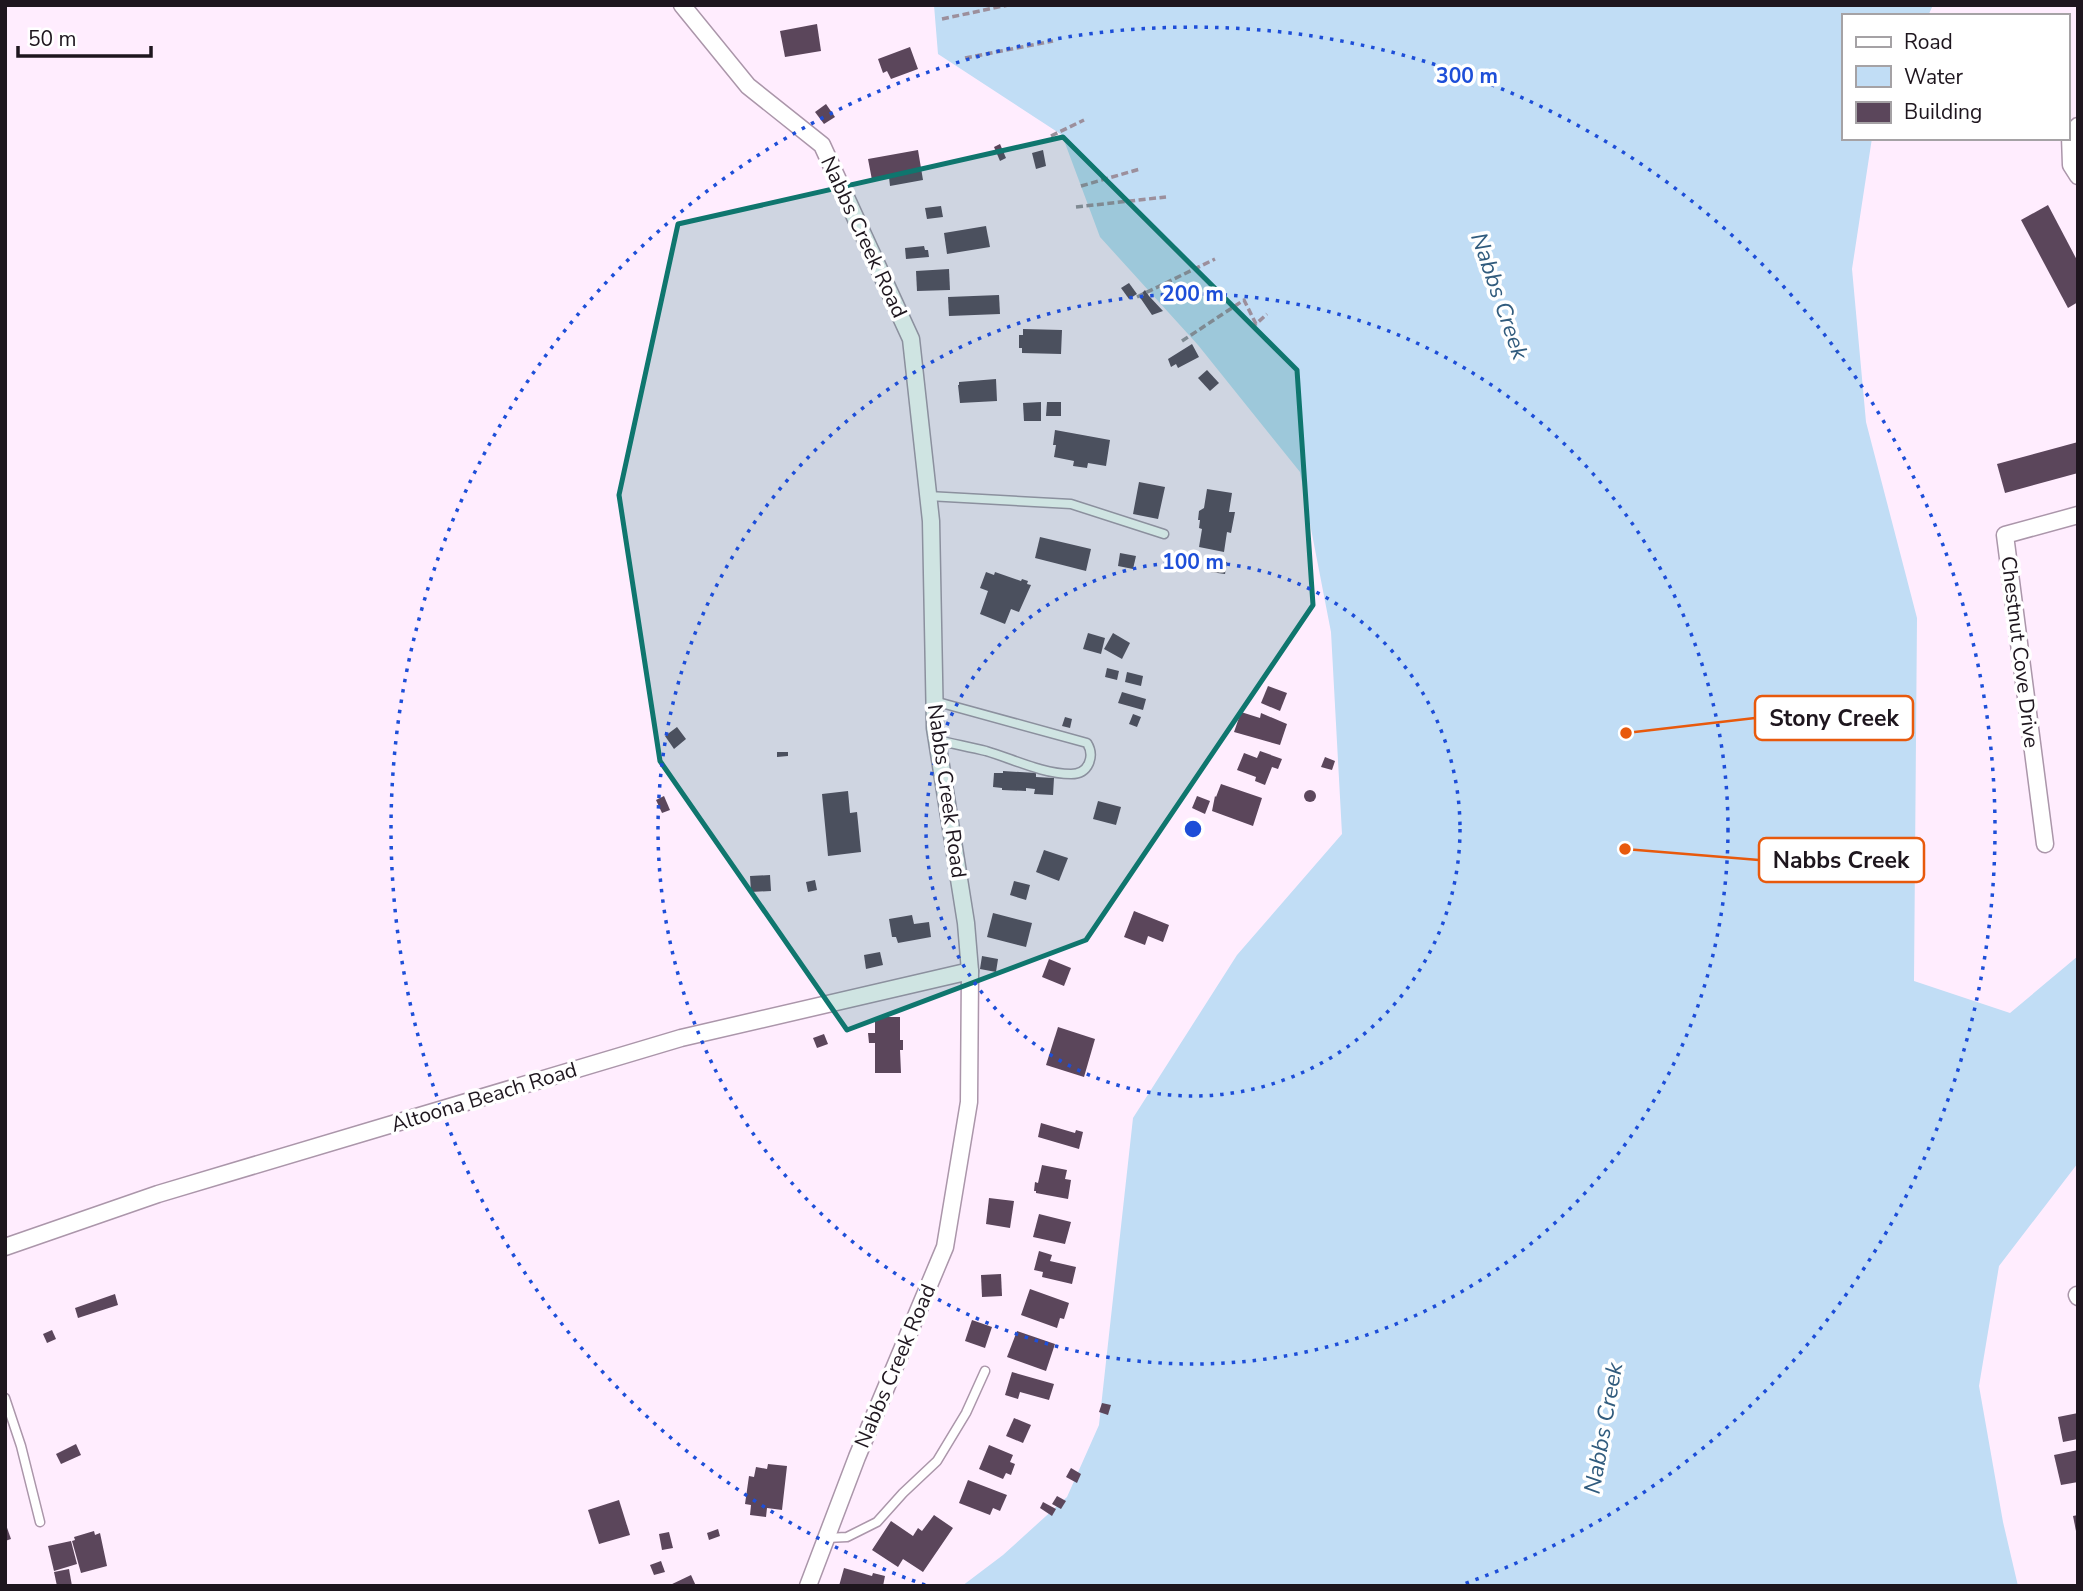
<svg xmlns="http://www.w3.org/2000/svg" width="2083" height="1591" font-family="'Nunito Sans',sans-serif">
  <style>
    .water { fill: #c1ddf5 }
    .building { fill: #5b465b }
    .lines { fill: none; stroke-linecap: round; stroke-linejoin: round }
    .service-casing { stroke: #ab96aa; stroke-width: 11 }
    .minor-casing { stroke: #ab96aa; stroke-width: 19 }
    .path { stroke: #9c8f9c; stroke-width: 3.5; stroke-dasharray: 7 3.5; stroke-linecap: butt }
    .service { stroke: #fff; stroke-width: 8 }
    .minor { stroke: #fff; stroke-width: 16 }
    .marked { fill: #0f766e; fill-opacity: 0.2; stroke: #0f766e; stroke-width: 5; stroke-linejoin: round }
    .ring { fill: none; stroke: #1d4ed8; stroke-width: 3.5; stroke-dasharray: 3.5 7 }
    .labels { text-anchor: middle; stroke-width: 7; stroke-linejoin: round; paint-order: stroke }
    .street-label { font-size: 21px; fill: #1e161e; stroke: #fff }
    .water-label { font-size: 23px; font-style: italic; fill: #305b7d; stroke: #fff }
    .centre { fill: #1d4ed8; stroke: #fff; stroke-width: 3.5 }
    .ring-label { font-size: 21px; text-anchor: middle; font-weight: bold; fill: #1d4ed8; stroke: #fff; stroke-width: 7; stroke-linejoin: round; paint-order: stroke }
    .leader { fill: none; stroke: #e8590c; stroke-width: 2.5 }
    .callout-dot { fill: #e8590c; stroke: #fff; stroke-width: 2.5 }
    .callout { fill: #fff; stroke: #e8590c; stroke-width: 2.5 }
    .callout-label { font-size: 23px; text-anchor: middle; font-weight: bold; fill: #1e161e }
  </style>
  <rect width="100%" height="100%" fill="#ffedfe"/>
  <path class="water" d="M934,5H1933L1928,16H1843V138H1872L1852,269L1866,422L1917,618L1914,981L2010,1013L2078,956V1163L1999,1266L1979,1386L2003,1522L2018,1586H962L1003,1555L1067,1497L1099,1425L1133,1118L1237,955L1342,834L1331,632L1300,472L1198,345L1100,237L1062,135L938,54Z"/>
  <g class="building">
    <path d="M817,24L821,51L785,57L780,31Z"/>
    <path d="M910,47L918,69L891,79L887,71L883,73L878,59Z"/>
    <path d="M826,104L835,117L824,124L815,112Z"/>
    <path d="M1000,144L1006,158L1000,161L994,147Z"/>
    <path d="M918,150L923,180L890,186L889,177L872,180L868,159Z"/>
    <path d="M1043,150L1046,166L1036,169L1032,153Z"/>
    <path d="M2048,205L2078,262V302L2068,308L2021,220Z"/>
    <path d="M941,206L943,217L927,219L925,208Z"/>
    <path d="M986,226L990,247L947,254L944,233Z"/>
    <path d="M924,246L925,250H928L929,257L906,259L905,248Z"/>
    <path d="M949,269L950,290L917,291L916,271Z"/>
    <path d="M1129,283L1137,294L1129,299L1121,288Z"/>
    <path d="M1145,290L1149,296L1163,311L1152,315L1139,296Z"/>
    <path d="M999,295L1000,314L949,316L948,297Z"/>
    <path d="M1023,329L1062,330L1061,354L1022,353V348H1019V335H1023Z"/>
    <path d="M1192,344L1199,357L1178,368L1176,364L1171,367L1168,359Z"/>
    <path d="M1207,370L1219,383L1210,391L1198,378Z"/>
    <path d="M996,379L997,401L960,403L958,385H959V382Z"/>
    <path d="M1041,402V421H1024L1023,403Z"/>
    <path d="M1047,402H1061V416H1046Z"/>
    <path d="M1055,430L1110,440L1106,466L1088,463L1087,468L1073,466L1074,461L1054,457L1056,445H1053Z"/>
    <path d="M2078,442V473L2005,493L1997,464Z"/>
    <path d="M1139,482L1165,487L1158,519L1133,514Z"/>
    <path d="M1207,489L1232,493L1229,512H1235L1231,533L1227,532L1224,552L1199,547L1202,529L1199,528L1200,520H1198L1199,511L1204,508Z"/>
    <path d="M1040,537L1091,549L1086,571L1035,558Z"/>
    <path d="M1120,553L1136,556L1133,569L1118,566Z"/>
    <path d="M1212,560L1227,562L1225,574L1210,572Z"/>
    <path d="M986,572L994,575L995,572L1021,581L1022,579L1028,581L1027,584L1031,585L1019,612L1011,609L1005,624L980,614L988,591L980,588Z"/>
    <path d="M1088,633L1105,638L1101,654L1083,649Z"/>
    <path d="M1113,633L1130,643L1122,659L1104,649Z"/>
    <path d="M1107,668L1119,671L1117,680L1105,677Z"/>
    <path d="M1127,672L1143,676L1141,686L1125,682Z"/>
    <path d="M1268,686L1287,693L1280,711L1261,703Z"/>
    <path d="M1122,692L1146,699L1143,710L1118,703Z"/>
    <path d="M1241,712L1260,718L1261,713L1287,724L1280,745L1234,732Z"/>
    <path d="M1133,714L1141,717L1137,727L1129,724Z"/>
    <path d="M1065,717L1072,719L1070,728L1062,726Z"/>
    <path d="M677,727L686,739L674,749L665,736Z"/>
    <path d="M1260,751L1282,759L1278,769L1272,767L1265,785L1255,781L1256,777L1237,770L1244,753L1257,758Z"/>
    <path d="M777,752H788V756L777,757Z"/>
    <path d="M1325,757L1335,761L1332,770L1321,767Z"/>
    <path d="M1003,771L1036,773V777L1054,778L1053,795L1034,794L1035,789L1026,788V791L1002,790V788L993,787L994,773H1003Z"/>
    <path d="M1221,784L1262,798L1253,826L1212,811L1215,796L1216,797Z"/>
    <circle cx="1310" cy="796" r="6"/>
    <path d="M848,791L850,813L857,812L861,852L828,856L822,794Z"/>
    <path d="M664,796L670,810L662,813L656,800Z"/>
    <path d="M1197,796L1210,801L1205,814L1192,808Z"/>
    <path d="M1098,801L1121,807L1116,825L1093,819Z"/>
    <path d="M1044,850L1068,858L1059,881L1036,872Z"/>
    <path d="M770,875L771,891L751,892L750,876Z"/>
    <path d="M815,880L817,890L808,892L806,882Z"/>
    <path d="M1014,881L1030,885L1026,900L1010,895Z"/>
    <path d="M1134,911L1169,925L1163,942L1148,936L1145,945L1124,937Z"/>
    <path d="M993,913L1032,923L1026,947L987,937Z"/>
    <path d="M912,915L914,924L929,922L931,937L898,943L896,937H892L889,919Z"/>
    <path d="M880,952L883,965L866,969L864,955Z"/>
    <path d="M982,956L998,959L996,972L980,969Z"/>
    <path d="M1049,959L1071,968L1064,986L1042,977Z"/>
    <path d="M875,1017H900V1040H903V1050H900L901,1073H875V1043H869L868,1033H875Z"/>
    <path d="M1058,1027L1095,1039L1084,1077L1046,1065Z"/>
    <path d="M824,1034L828,1044L817,1048L813,1038Z"/>
    <path d="M1041,1123L1075,1133L1076,1130L1083,1132L1079,1149L1038,1137Z"/>
    <path d="M1042,1165L1067,1170L1065,1179L1071,1180L1068,1199L1036,1193V1191H1034L1035,1182L1038,1183Z"/>
    <path d="M989,1198L1014,1201L1010,1228L986,1224Z"/>
    <path d="M1039,1214L1071,1222L1065,1244L1033,1237Z"/>
    <path d="M1039,1251L1052,1255L1050,1261L1076,1267L1072,1284L1042,1277L1043,1272L1034,1270Z"/>
    <path d="M1001,1274L1002,1296L982,1297L981,1275Z"/>
    <path d="M1030,1289L1069,1303L1064,1319L1060,1318L1057,1328L1021,1315Z"/>
    <path d="M115,1294L118,1305L78,1318L75,1308Z"/>
    <path d="M972,1320L992,1327L985,1348L965,1341Z"/>
    <path d="M52,1330L56,1339L47,1343L43,1334Z"/>
    <path d="M1017,1331L1055,1344L1046,1371L1007,1357Z"/>
    <path d="M1012,1372L1054,1384L1049,1400L1020,1392L1018,1399L1005,1395Z"/>
    <path d="M1102,1403L1111,1405L1108,1415L1099,1412Z"/>
    <path d="M2078,1413V1439L2063,1442L2058,1417Z"/>
    <path d="M1014,1418L1031,1425L1023,1443L1006,1436Z"/>
    <path d="M76,1444L81,1455L61,1464L56,1454Z"/>
    <path d="M989,1445L1013,1455L1010,1462L1015,1464L1011,1475L1006,1473L1003,1479L979,1469Z"/>
    <path d="M2078,1450V1482L2061,1485L2054,1455Z"/>
    <path d="M768,1464L787,1466L782,1510L767,1508L766,1517L750,1515L751,1505L745,1504L749,1476L754,1477L756,1467L767,1469Z"/>
    <path d="M1071,1468L1081,1474L1077,1483L1066,1477Z"/>
    <path d="M968,1480L1007,1495L1000,1511L993,1508L990,1515L959,1503Z"/>
    <path d="M1057,1496L1066,1501L1061,1509L1052,1504Z"/>
    <path d="M619,1500L630,1535L599,1544L588,1510Z"/>
    <path d="M1043,1502L1056,1509L1052,1516L1040,1508Z"/>
    <path d="M934,1515L953,1528L923,1572L903,1559L898,1567L872,1550L891,1521L913,1536L918,1528L922,1531Z"/>
    <path d="M2078,1515V1535L2077,1536L2073,1516Z"/>
    <path d="M5,1522L11,1539L5,1541Z"/>
    <path d="M718,1529L720,1536L709,1540L707,1533Z"/>
    <path d="M94,1531L95,1535L100,1533L107,1566L81,1573L72,1541L75,1540L74,1537Z"/>
    <path d="M669,1532L673,1548L662,1550L659,1534Z"/>
    <path d="M71,1541L77,1564L54,1571L48,1546Z"/>
    <path d="M661,1561L665,1572L654,1575L650,1565Z"/>
    <path d="M844,1568L872,1576L873,1573L885,1576L883,1586H839Z"/>
    <path d="M69,1569L72,1586H57L54,1572Z"/>
    <path d="M691,1575L696,1586H668Z"/>
  </g>
  <g class="lines">
    <g class="service-casing">
      <g id="service">
        <path d="M928,496L1071,504L1164,534"/>
        <path d="M934,701L1087,743C1095,756 1089,774 1071,774C1043,774 1013,759 986,751C970,747 953,744 937,740"/>
        <path d="M5,1398L21,1446L40,1522"/>
        <path d="M826,1538L847,1537L877,1522L903,1493L937,1461L966,1413L985,1371"/>
      </g>
    </g>
    <g class="minor-casing">
      <g id="minor">
        <path d="M682,5L748,86L822,145L911,339L931,521L935,728L966,923L970,971L969,1102L945,1247L857,1457L808,1586"/>
        <path d="M2078,126L2070,136L2071,165L2078,176"/>
        <path d="M2045,844L2005,535L2078,515"/>
        <path d="M5,1247L158,1194L681,1038L970,971"/>
        <path d="M2077,1295L2078,1297"/>
      </g>
    </g>
    <g class="path">
      <path d="M942,19L1008,5"/>
      <path d="M965,58L1053,41"/>
      <path d="M1051,136L1084,120"/>
      <path d="M1081,186L1140,169"/>
      <path d="M1076,207L1166,197"/>
      <path d="M1137,297L1215,259"/>
      <path d="M1182,341L1244,300L1256,324L1267,314"/>
    </g>
    <use href="#service" class="service"/>
    <use href="#minor" class="minor"/>
  </g>
  <path class="marked" d="M1063,137L1297,370L1313,605L1086,940L847,1030L660,761L619,495L678,224Z"/>
  <g class="ring">
    <circle cx="1193" cy="829" r="267"/>
    <circle cx="1193" cy="829" r="535"/>
    <path d="M925 1585A802 802 0 1 1 1461 1585"/>
  </g>
  <g class="labels">
    <g class="street-label">
      <text transform="translate(864 237) rotate(65)" y="7">Nabbs Creek Road</text>
      <text transform="translate(2020 652) rotate(83)" y="7">Chestnut Cove Drive</text>
      <text transform="translate(947 791) rotate(82)" y="7">Nabbs Creek Road</text>
      <text transform="translate(484 1097) rotate(-17)" y="7">Altoona Beach Road</text>
      <text transform="translate(895 1366) rotate(-67)" y="7">Nabbs Creek Road</text>
    </g>
    <g class="water-label">
      <text transform="translate(1500 296) rotate(71)" y="8">Nabbs Creek</text>
      <text transform="translate(1603 1428) rotate(-80)" y="8">Nabbs Creek</text>
    </g>
  </g>
  <circle cx="1193" cy="829" r="10" class="centre"/>
  <g class="ring-label">
    <text x="1467" y="83">300 m</text>
    <text x="1193" y="301">200 m</text>
    <text x="1193" y="569">100 m</text>
  </g>
  <path class="leader" d="M1626 733L1755 718M1625 849L1759 860"/>
  <g class="callout-dot">
    <circle cx="1626" cy="733" r="7"/>
    <circle cx="1625" cy="849" r="7"/>
  </g>
  <g class="callout">
    <rect x="1755" y="696" width="158" height="44" rx="7"/>
    <rect x="1759" y="838" width="165" height="44" rx="7"/>
  </g>
  <g class="callout-label">
    <text x="1834" y="726">Stony Creek</text>
    <text x="1841" y="868">Nabbs Creek</text>
  </g>
  <rect width="2083" height="1591" fill="none" stroke="#1e161e" stroke-width="14"/>
  <rect x="1842" y="14" width="228" height="126" fill="#ffffff" stroke="#a5a2a5" stroke-width="2"/>
  <rect x="1856" y="37" width="35" height="10" fill="#ffffff" stroke="#a5a2a5" stroke-width="2"/>
  <text x="1904" y="49" font-size="21" fill="#1e161e">Road</text>
  <rect x="1856" y="66" width="35" height="21" fill="#c1ddf5" stroke="#a5a2a5" stroke-width="2"/>
  <text x="1904" y="84" font-size="21" fill="#1e161e">Water</text>
  <rect x="1856" y="102" width="35" height="21" fill="#5b465b" stroke="#a5a2a5" stroke-width="2"/>
  <text x="1904" y="119" font-size="21" fill="#1e161e">Building</text>
  <path d="M18 46v10h133v-10" fill="none" stroke="#1e161e" stroke-width="3.5"/>
  <text x="28" y="46" font-size="21" fill="#1e161e" stroke="#ffffff" stroke-width="5" paint-order="stroke">50 m</text>
</svg>
